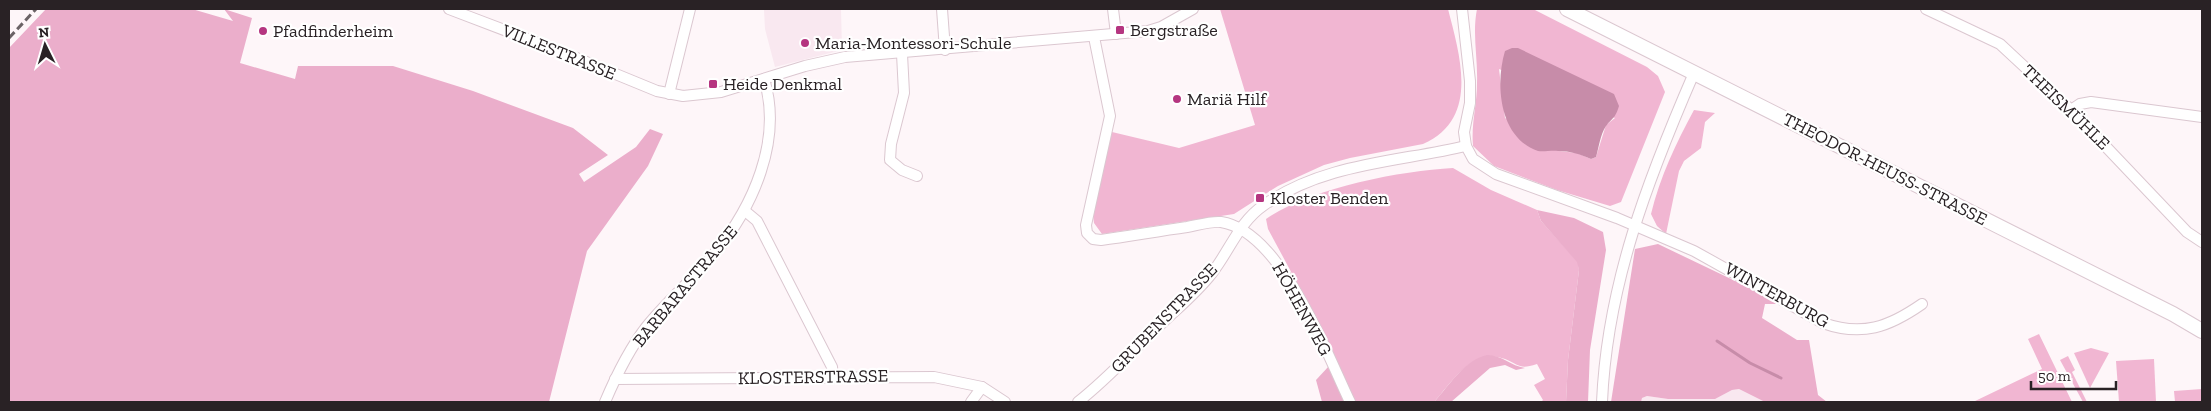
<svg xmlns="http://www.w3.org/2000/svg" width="2211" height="411" font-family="'Zilla Slab',serif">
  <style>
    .built { fill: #f9e8f0 }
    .green { fill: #f1b6d2; fill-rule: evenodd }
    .forest { fill: #ebaecb }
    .water { fill: #c78ca9 }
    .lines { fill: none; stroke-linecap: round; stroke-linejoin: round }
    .stream { stroke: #c78ca9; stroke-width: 3 }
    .street-casing { stroke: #dbc7d0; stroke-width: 12 }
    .secondary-casing { stroke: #dbc7d0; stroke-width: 16 }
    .street { stroke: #fff; stroke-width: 10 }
    .secondary { stroke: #fff; stroke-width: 14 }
    .rail { stroke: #6b6366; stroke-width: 3; stroke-dasharray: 8 4; stroke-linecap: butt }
    .poi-dot { fill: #b53580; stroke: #fff; stroke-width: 2 }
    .labels { text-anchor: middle; stroke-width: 4.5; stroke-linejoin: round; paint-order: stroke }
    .poi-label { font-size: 18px; fill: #292225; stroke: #fff; text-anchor: start }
    .street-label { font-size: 18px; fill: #292225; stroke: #fff }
  </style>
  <rect width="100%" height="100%" fill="#fef6f9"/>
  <g class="built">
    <path d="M750,9H841L842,50L775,67L765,29L764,10Z"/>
    <path d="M1739,389L1765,402H1641L1642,398L1647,396L1668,399H1714L1732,390Z"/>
  </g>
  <g class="green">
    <path d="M1220,9H1448C1460,56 1480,119 1423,144L1350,158L1324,165L1278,186L1234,214L1102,234L1094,223L1093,215L1112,132L1179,148L1255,125Z"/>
    <path d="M1477,9H1533L1647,67L1658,76L1665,92L1621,202L1610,206L1557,190L1494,166L1473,146C1471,124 1477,105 1477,83C1478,57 1472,34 1477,9ZM1499,69L1615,118L1606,125L1596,157L1591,159L1577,153L1559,151L1505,118Z"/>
    <path d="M1694,110L1715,113L1705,122L1701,148L1684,161L1679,171L1666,234L1657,226L1651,214C1660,177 1676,143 1694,110Z"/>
    <path d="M1453,168L1491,190L1537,210L1541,221L1578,262L1579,270L1568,360L1566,402H1541L1543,400L1534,385L1545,379L1537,364C1519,370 1520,365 1505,359C1472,347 1453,381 1434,402H1355L1341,378L1317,320L1268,229L1266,219C1311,188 1399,171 1453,168Z"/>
    <path d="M2039,334L2072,402H1973L2042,369L2028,339Z"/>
    <path d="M2091,348L2109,353L2090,388L2074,353Z"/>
    <path d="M2068,356L2075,370L2072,372L2087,402H2083L2060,360Z"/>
    <path d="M2154,359L2156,402H2119L2116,361Z"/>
    <path d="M2202,389V402H2175L2174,391Z"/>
  </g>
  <g class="forest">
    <path d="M46,9H192L233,21L224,9L252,18L240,63L295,79L298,66H393L473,91L573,128L608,155L579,174L584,182L636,147L650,129L663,134L648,166L587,251L549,402H9V48Z"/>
    <path d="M1537,210L1574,218L1603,232L1606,250L1590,350L1588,402H1566L1568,360L1579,270L1577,262L1541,221Z"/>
    <path d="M1658,244L1777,301L1776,304H1765L1762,318L1797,340H1809L1818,395L1827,402H1765L1739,389L1732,390L1715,399H1668L1647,396L1642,398L1641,402H1611L1635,249Z"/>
    <path d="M1487,355C1502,355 1511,366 1525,368L1516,370L1505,365L1490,368L1451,402H1434C1449,386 1464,360 1487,355Z"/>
    <path d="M1329,366L1347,402H1322L1316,380Z"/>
  </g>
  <path class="water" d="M1512,48H1518L1614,94L1619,106C1615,119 1613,117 1606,126C1600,135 1599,147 1596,157L1591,159C1580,154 1570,151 1558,151C1552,150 1544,152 1538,151C1499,138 1495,84 1505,51Z"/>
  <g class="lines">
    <path class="stream" d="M1717,341L1750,363L1781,378"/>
    <g class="street-casing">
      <g id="street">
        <path d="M449,9L562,52L657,91L683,96L721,92L805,66L845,57L1148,31L1161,27L1193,9"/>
        <path d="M942,9L945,50"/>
        <path d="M1113,9L1116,34"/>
        <path d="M1462,9L1470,81V103L1464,132L1466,146L1473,159L1496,174L1617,218L1694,251L1823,323C1862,337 1889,327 1922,304"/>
        <path d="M1926,9L2000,44L2071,110L2187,232L2202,242"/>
        <path d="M1094,37L1110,116L1086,225L1087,233L1093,239L1101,240C1130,236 1158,231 1187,227C1198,225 1211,221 1221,222C1281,231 1326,352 1350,402"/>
        <path d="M902,54L904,93L891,144L890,160L902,170L917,176"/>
        <path d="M669,94L690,9"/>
        <path d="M2071,110L2080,104L2091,102L2202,117"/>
        <path d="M745,211L757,221L832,367L833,376"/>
        <path d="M615,379L934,377L982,387L1005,402"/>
        <path d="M605,402C616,376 629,349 647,326C667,301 693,279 714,254C753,207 783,140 764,79"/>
        <path d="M971,402L982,387"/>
        <path d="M1078,402C1106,380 1130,354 1156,329C1174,311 1196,294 1212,273C1230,250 1239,222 1264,205C1324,163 1398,162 1466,146"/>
        <path d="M1602,402C1607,285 1648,179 1694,73"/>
      </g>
    </g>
    <g class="secondary-casing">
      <path id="secondary" d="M1567,9L2173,314L2202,331"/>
    </g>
    <use href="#street" class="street"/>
    <use href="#secondary" class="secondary"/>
    <path class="rail" d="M9,38L36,9"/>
  </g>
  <g class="poi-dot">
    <rect x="1115" y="25" width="10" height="10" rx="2.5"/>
    <circle cx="263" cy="31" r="5"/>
    <circle cx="805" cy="43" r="5"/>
    <rect x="708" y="79" width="10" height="10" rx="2.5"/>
    <circle cx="1177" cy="99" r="5"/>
    <rect x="1255" y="193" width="10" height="10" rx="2.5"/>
  </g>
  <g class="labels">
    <g class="poi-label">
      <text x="1130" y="36">Bergstraße</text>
      <text x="273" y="37">Pfadfinderheim</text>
      <text x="815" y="49">Maria-Montessori-Schule</text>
      <text x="723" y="90">Heide Denkmal</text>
      <text x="1187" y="105">Mariä Hilf</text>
      <text x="1270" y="204">Kloster Benden</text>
    </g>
    <g class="street-label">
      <text transform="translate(559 52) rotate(22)" y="6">VILLESTRASSE</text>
      <text transform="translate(2066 107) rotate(44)" y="6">THEISMÜHLE</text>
      <text transform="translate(1885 169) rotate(27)" y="6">THEODOR-HEUSS-STRASSE</text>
      <text transform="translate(685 286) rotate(-50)" y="6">BARBARASTRASSE</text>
      <text transform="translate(1777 295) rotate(29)" y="6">WINTERBURG</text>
      <text transform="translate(1302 309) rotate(61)" y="6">HÖHENWEG</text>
      <text transform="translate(1164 318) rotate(-46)" y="6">GRUBENSTRASSE</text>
      <text transform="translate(813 377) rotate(-1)" y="6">KLOSTERSTRASSE</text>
    </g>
  </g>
  <rect width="2211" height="411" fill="none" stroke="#292225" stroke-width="20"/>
  <g transform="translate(45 45) rotate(355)" stroke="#ffffff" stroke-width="4" paint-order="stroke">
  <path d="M0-4L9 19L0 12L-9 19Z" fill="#292225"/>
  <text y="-8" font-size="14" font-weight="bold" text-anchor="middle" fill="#292225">N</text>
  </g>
  <path d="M2031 381v8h85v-8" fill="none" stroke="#292225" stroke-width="2.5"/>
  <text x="2038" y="381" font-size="15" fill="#292225" stroke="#ffffff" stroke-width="4" paint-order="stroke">50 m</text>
</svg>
